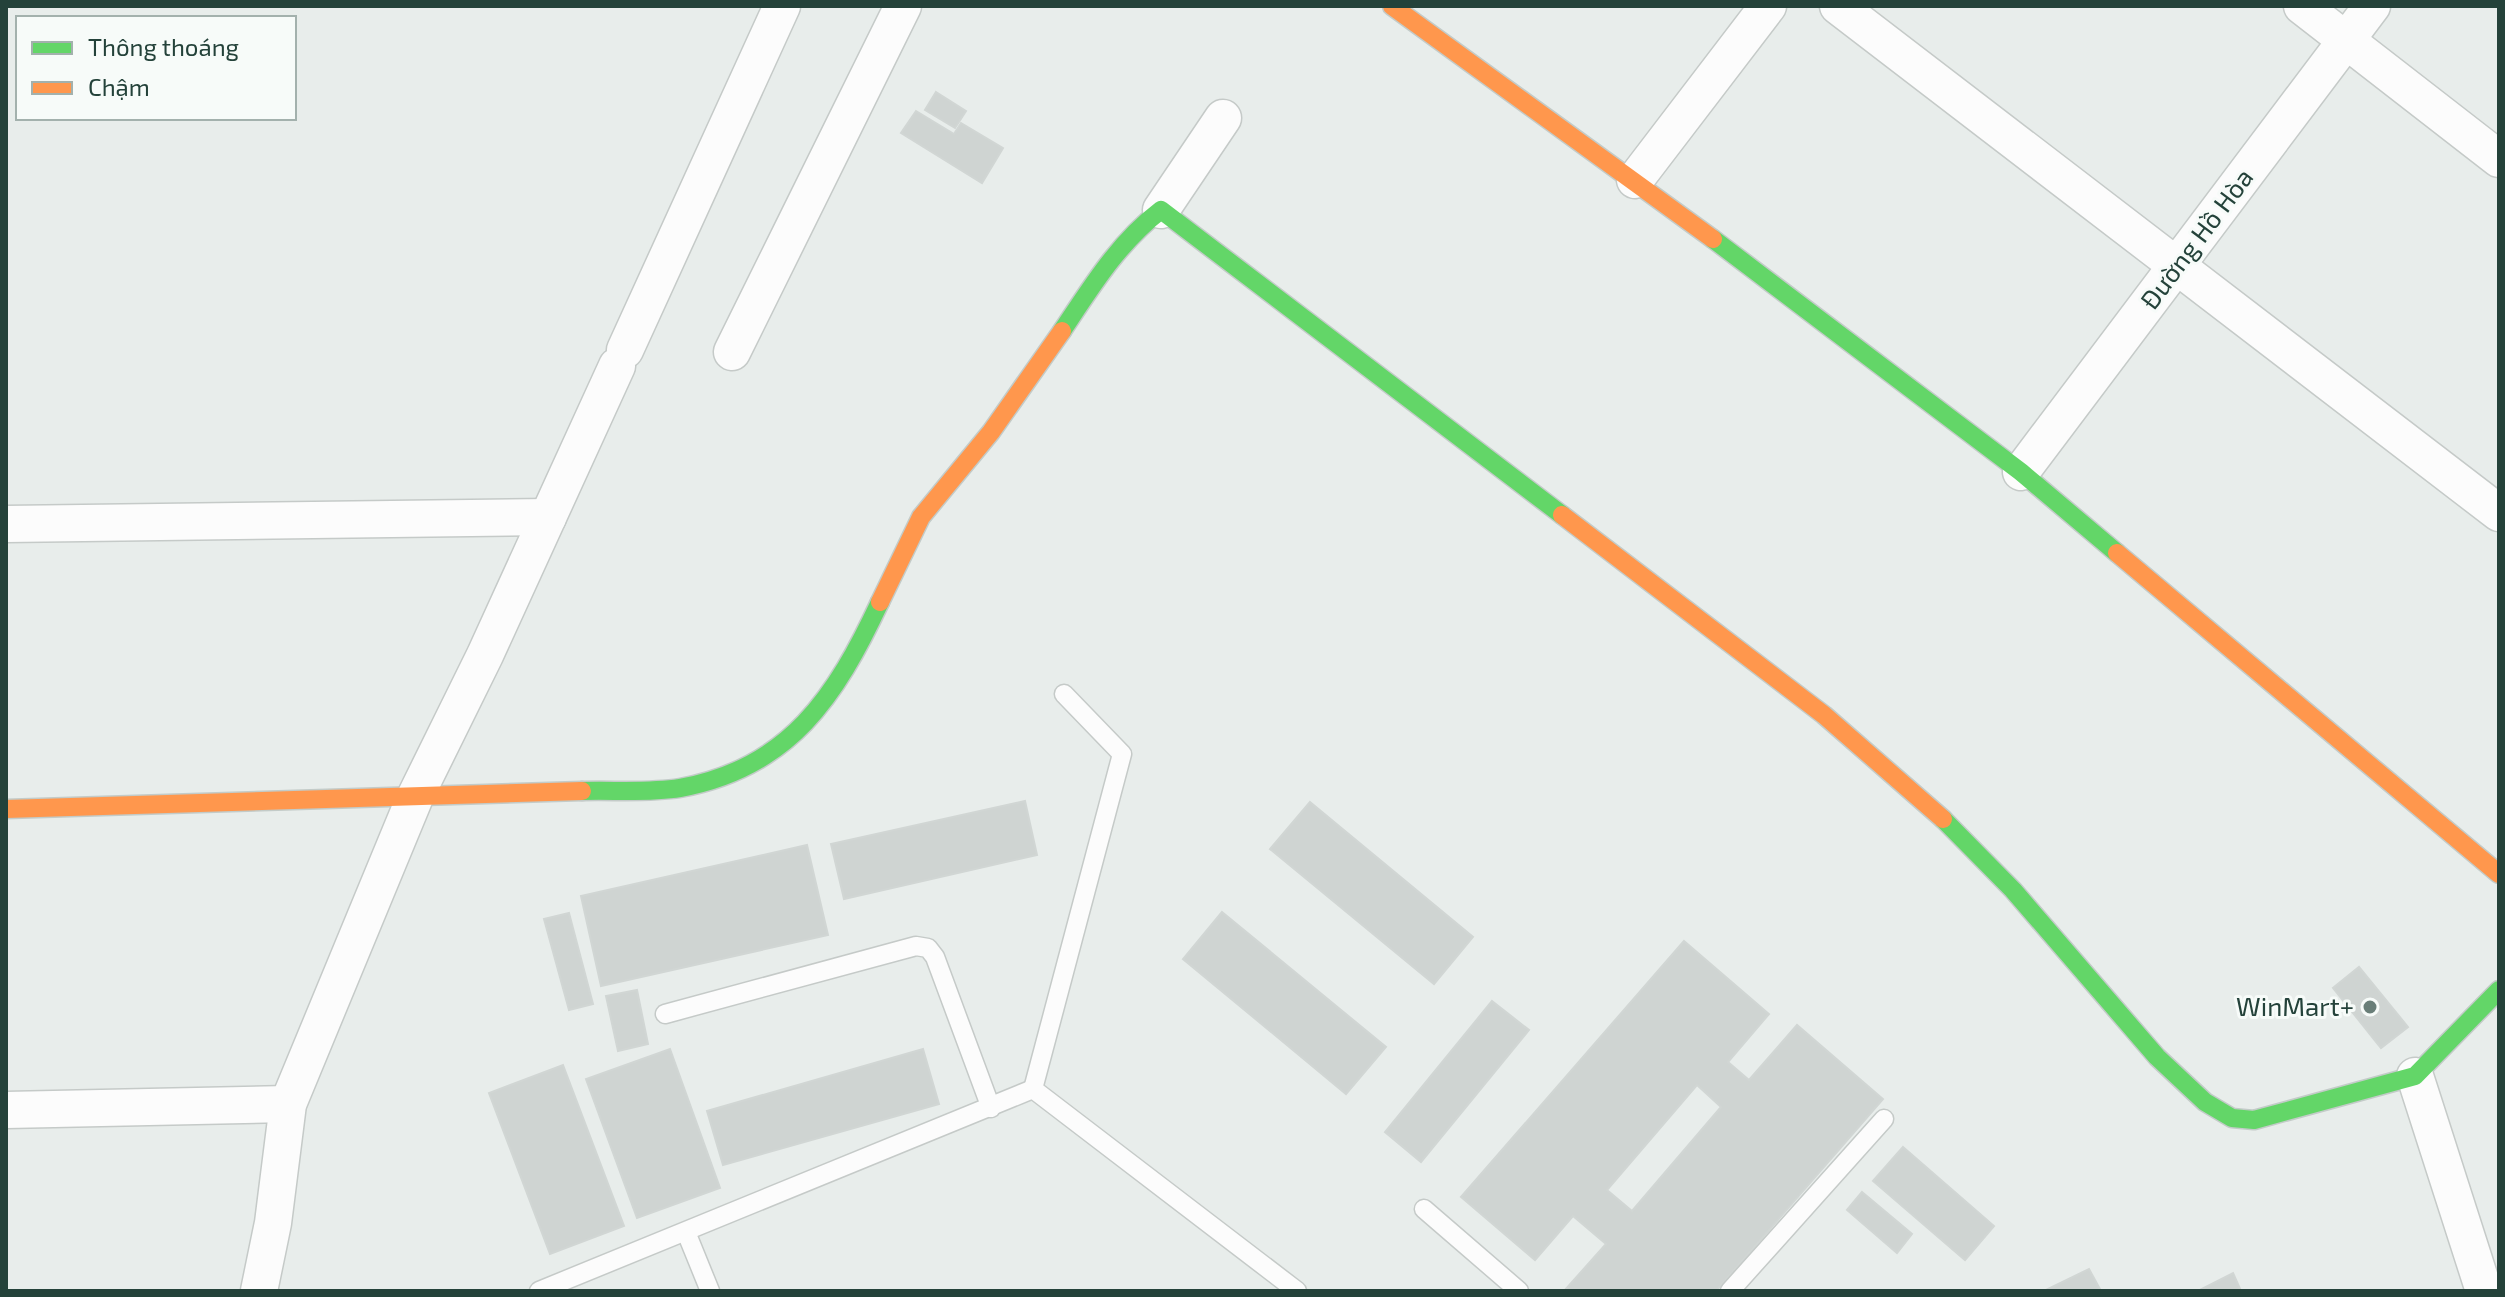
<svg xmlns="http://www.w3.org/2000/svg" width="2505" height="1297" font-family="'Exo 2',sans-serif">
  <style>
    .building { fill: #cfd4d2; stroke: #d1d6d4; stroke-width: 2; fill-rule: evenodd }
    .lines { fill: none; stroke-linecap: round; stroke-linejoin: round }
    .lane-casing { stroke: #c5cac8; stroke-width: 21 }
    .street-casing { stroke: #c5cac8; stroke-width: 39 }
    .fast-casing { stroke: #c3cbc8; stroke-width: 21 }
    .slow-casing { stroke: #c3cbc8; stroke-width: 21 }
    .lane { stroke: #fcfcfc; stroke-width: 18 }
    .street { stroke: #fcfcfc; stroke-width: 36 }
    .fast { stroke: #63d668; stroke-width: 18 }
    .slow { stroke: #ff974d; stroke-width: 18 }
    .poi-dot { fill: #697e78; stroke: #f7fbf9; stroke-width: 3 }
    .labels { text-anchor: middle; stroke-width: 6; stroke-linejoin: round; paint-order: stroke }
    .street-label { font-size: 26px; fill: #24423a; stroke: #f7fbf9 }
    .poi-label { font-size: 26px; fill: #24423a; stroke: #f7fbf9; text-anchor: end }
  </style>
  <rect width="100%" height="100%" fill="#e8edeb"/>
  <g class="building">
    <path d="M936,92L966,111L955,128L925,110Z"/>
    <path d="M916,111L954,134L961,123L1003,148L982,183L901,133Z"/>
    <path d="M1025,801L1037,855L844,899L831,844Z"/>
    <path d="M1310,802L1473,937L1434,984L1270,849Z"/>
    <path d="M807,845L828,935L601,986L581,896Z"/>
    <path d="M1222,912L1386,1047L1346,1094L1183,959Z"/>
    <path d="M569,913L593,1004L569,1010L544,919Z"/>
    <path d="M1684,941L1769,1014L1728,1062L1749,1080L1797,1025L1883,1099L1716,1291H1564L1606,1244L1573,1216L1535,1260L1461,1197ZM1697,1085L1721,1107L1632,1211L1607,1190Z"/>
    <path d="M2359,967L2408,1027L2381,1048L2333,988Z"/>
    <path d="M637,990L648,1044L618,1051L606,996Z"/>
    <path d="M1492,1001L1529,1030L1421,1162L1385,1132Z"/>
    <path d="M670,1049L720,1188L637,1218L586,1079Z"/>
    <path d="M923,1049L939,1104L723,1165L707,1111Z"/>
    <path d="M563,1065L624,1226L550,1254L489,1093Z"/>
    <path d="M1903,1147L1994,1226L1965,1260L1873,1181Z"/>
    <path d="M1862,1192L1912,1234L1897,1253L1847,1210Z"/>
    <path d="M2089,1269L2101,1291H2044Z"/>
    <path d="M2233,1273L2241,1291H2198Z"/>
  </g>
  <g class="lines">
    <g class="lane-casing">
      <g id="lane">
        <path d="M1064,694L1122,754L1033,1089L1297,1291"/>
        <path d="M665,1014L916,946L928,948L935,957L991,1108"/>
        <path d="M1424,1209L1519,1291"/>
        <path d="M686,1232L710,1291"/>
        <path d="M539,1291L1033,1089"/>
        <path d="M1730,1291L1884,1119"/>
      </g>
    </g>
    <g class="street-casing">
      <g id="street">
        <path d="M1838,6L2499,513"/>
        <path d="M2302,6L2499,159"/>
        <path d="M1635,180L1768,6"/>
        <path d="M1161,210L1223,118"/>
        <path d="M625,350L782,6"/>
        <path d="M732,352L903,6"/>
        <path d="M2021,472L2372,6"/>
        <path d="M6,524L548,517"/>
        <path d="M2415,1076L2484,1291"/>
        <path d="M6,1110L288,1104"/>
        <path d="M259,1291L273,1223L288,1104L415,797L485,655L617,366"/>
      </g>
    </g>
    <g class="fast-casing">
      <g id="fast">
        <path d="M1713,239L2021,472L2117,553"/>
        <path d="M1062,331C1092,286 1118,243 1161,210L1562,515"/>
        <path d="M582,791C614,790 649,793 680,788C790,768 836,696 880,602"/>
        <path d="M1943,819L2013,890L2157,1057L2205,1102L2232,1118L2254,1120L2415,1076L2499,990"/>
      </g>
    </g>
    <g class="slow-casing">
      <g id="slow">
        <path d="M1392,6L1713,239"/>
        <path d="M1562,515L1824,715L1943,819"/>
        <path d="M2117,553L2499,874"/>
        <path d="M880,602L921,517L991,432L1062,331"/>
        <path d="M6,809L582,791"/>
      </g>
    </g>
    <use href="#lane" class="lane"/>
    <use href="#street" class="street"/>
    <use href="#fast" class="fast"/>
    <use href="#slow" class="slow"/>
  </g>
  <circle class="poi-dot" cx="2370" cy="1007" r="8"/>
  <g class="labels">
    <g class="street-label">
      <text transform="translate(2197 239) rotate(-53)" y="9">Đường Hồ Hòa</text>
    </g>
    <g class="poi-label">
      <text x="2354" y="1016">WinMart+</text>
    </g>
  </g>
  <rect width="2505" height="1297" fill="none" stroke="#24423a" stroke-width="16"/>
  <rect x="16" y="16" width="280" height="104" fill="#f7fbf9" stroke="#a3b1ad" stroke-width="2"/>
  <rect x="32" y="42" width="40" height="12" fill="#63d668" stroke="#a3b1ad" stroke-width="2"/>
  <text x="88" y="56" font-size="24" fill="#24423a">Thông thoáng</text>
  <rect x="32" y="82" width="40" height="12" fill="#ff974d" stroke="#a3b1ad" stroke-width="2"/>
  <text x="88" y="96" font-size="24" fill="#24423a">Chậm</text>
</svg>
